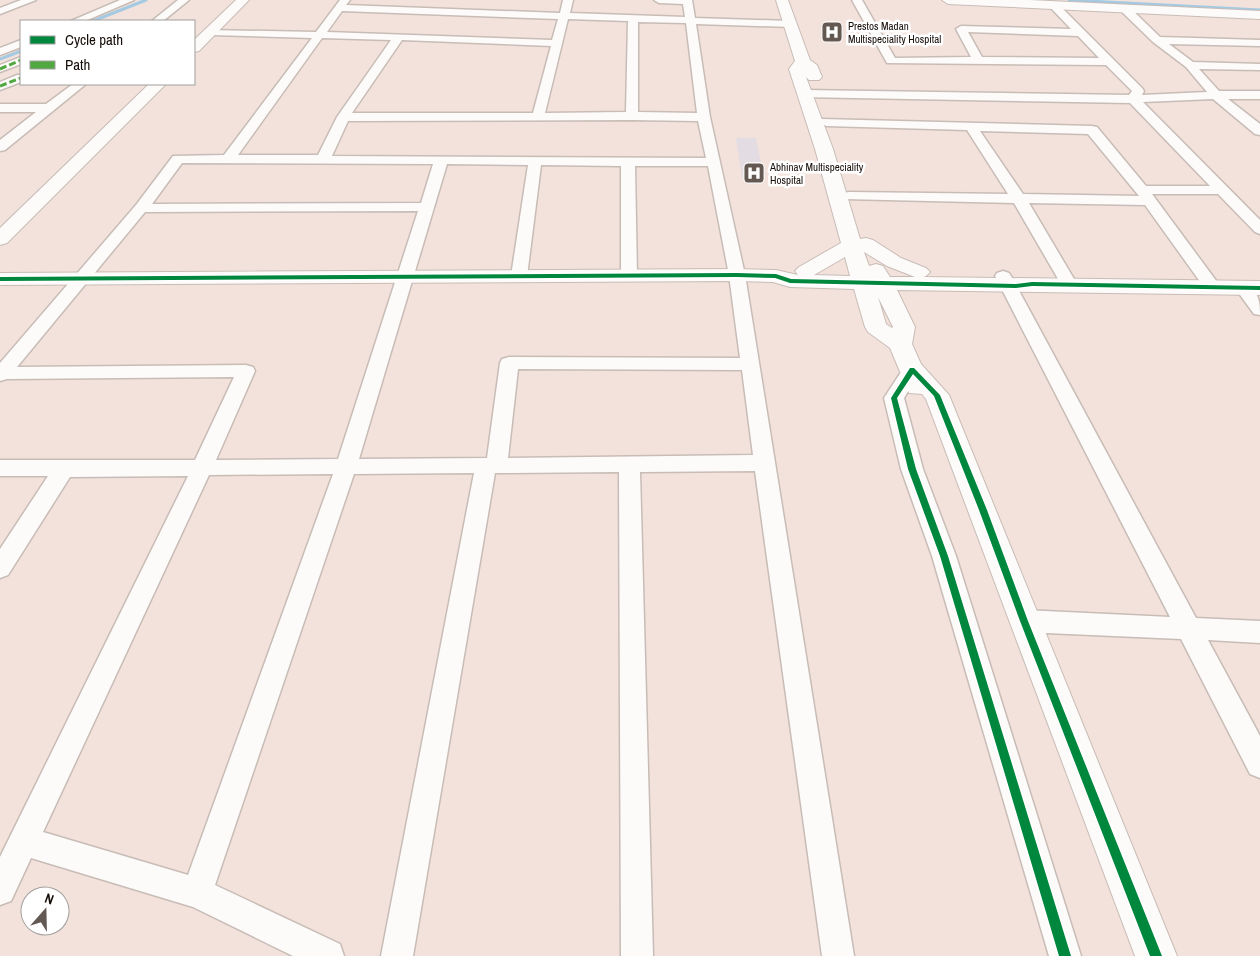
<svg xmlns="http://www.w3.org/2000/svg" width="1260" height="956" font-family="'Archivo Narrow',sans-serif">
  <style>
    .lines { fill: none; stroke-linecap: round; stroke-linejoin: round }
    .stream { stroke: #a3cae2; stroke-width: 3 }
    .building { fill: #e4dce3 }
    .street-casing { stroke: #c8bcb6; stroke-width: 3 }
    .secondary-casing { stroke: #c8bcb6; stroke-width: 2 }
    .street { fill: #fdfbfa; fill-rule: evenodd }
    .secondary { fill: #fdfbfa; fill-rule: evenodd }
    .quiet { stroke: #51a841; stroke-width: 3; stroke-dasharray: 7 3; stroke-linecap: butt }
    .cycleway-casing { stroke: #fff; stroke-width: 3 }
    .cycleway { fill: #00873e; fill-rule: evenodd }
    .labels { text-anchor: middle; stroke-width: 5; stroke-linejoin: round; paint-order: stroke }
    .far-poi-label { font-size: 11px; fill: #160d09; stroke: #fff; text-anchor: start }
  </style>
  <rect width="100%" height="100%" fill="#f2e2db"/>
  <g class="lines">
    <g class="stream">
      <path d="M1069,0L1260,10"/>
      <path d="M93,21L146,0"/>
      <path d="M0,59L21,51"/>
    </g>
  </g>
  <path class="building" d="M736,138H756L764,178H742Z"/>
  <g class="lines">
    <g class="street-casing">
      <g id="street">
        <path d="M21,0H36L0,14V8Z"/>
        <path d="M120,0H134L85,21H71Z"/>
        <path d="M178,0H189L163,21H152Z"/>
        <path d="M340,0H350L346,5L560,13L563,0H573L570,13L685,17L683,4L659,3L654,0H692L695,18L790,21L795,24L790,27L696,24L710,117L745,275L854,956H822L755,471L640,472L653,956H621L619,472L495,473L413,956H381L474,473L354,474L215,885L340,944L344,956H293L193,907L31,858L11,901L0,905V857L188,476L70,477L8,575L0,578V549L48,476H0V460H195L234,377L7,379L0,381V363L136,205L173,156L224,155L312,38L211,35L207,34L206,32L207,30L316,32ZM342,11L558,19L552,40L327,32ZM568,19L628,21L626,112L545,113ZM638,22L686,23L697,113L638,112ZM322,38L391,40L337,117L318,155H238ZM402,40L551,46L533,113H352ZM632,120L698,121L706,158L332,156L348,121ZM182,163L433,164L421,203L152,204ZM447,164L528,165L511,276L513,279H525L527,276L541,165L621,166V275L623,278H635L637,275L635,166H708L729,275L740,358L509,357L502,359L500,363L487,458L359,459ZM418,211L338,459L216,460L255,371L253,367L246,365L17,367L145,212ZM518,369L742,370L753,455L508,458ZM333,474L188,875L43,832L209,475Z"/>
        <path d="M852,0H862L895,58L971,57L956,29L961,26L1071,29L1048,5L1049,3H1057L1142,88L1144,91L1142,95L1207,92L1186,67L1153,42L1120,10V6H1128L1160,37L1260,40V46L1169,44L1193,62L1260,64V70L1199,69L1219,91H1260V99H1228L1260,124V135L1255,134L1213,99L1143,102L1260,220V234L1255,232L1218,194H1152L1220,286L1218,290H1206L1145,205L1029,203L1077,284L1075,288H1063L1061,284L1014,203L844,199L842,196L844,193L849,192L1008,194L967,130L826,126L820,122L821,119L1092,126L1097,127L1146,186H1210L1130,103L800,97L798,94L804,90L1129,95L1132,91L1106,65L887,63ZM968,32L1078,36L1099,58L982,57ZM980,131L1088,134L1139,196L1023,194Z"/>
        <path d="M21,40V47L0,55V48Z"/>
        <path d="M21,57V64L0,72V65Z"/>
        <path d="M17,75H21V82L0,90V82Z"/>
        <path d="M73,84H86L5,150L0,151V140L36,112H0V104H46Z"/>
        <path d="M1003,271L1009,273L1011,276L1196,618L1260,621V643L1208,640L1260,736V778L1250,774L1181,639L1024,632L1015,628L1012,621L1015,614L1024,610L1170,617L995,276L997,273Z"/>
        <path d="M1243,283C1258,287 1260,302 1260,315L1254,314L1235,288L1237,284Z"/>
        <path d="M912,364L919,366L921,370L904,398L923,469L956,556L1081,956H1049L932,556L901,469L884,398L905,366Z"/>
      </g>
    </g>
    <g class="secondary-casing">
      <g id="secondary">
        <path d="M236,0H249L199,51L194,52V40Z"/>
        <path d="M776,0H788L810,60L817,65L822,77L819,80H809L806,77L833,149L860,239L866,238L873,240L901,258L926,268L930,272L926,276L923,277L1260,281V295L897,290L915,327L912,344L921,364L949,395L1177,956H1135L926,399L922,394L909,393L890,348L868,332L865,327L854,289L790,287L773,282L737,281L0,285V273L737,269L776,270L798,275L795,271L799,267L841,243L815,149L789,69L795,61ZM864,252L887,266L915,277H890L883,266L876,264L869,266ZM845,257L850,276L814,275ZM878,297L893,327L892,328L886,324Z"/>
        <path d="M942,0H1029L1260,11V19L948,4Z"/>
        <path d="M149,84H166L7,243L0,245V228Z"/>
      </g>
    </g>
    <use href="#street" class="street"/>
    <use href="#secondary" class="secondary"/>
    <g class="quiet">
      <path d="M0,69L21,60"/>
      <path d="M0,86L21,78"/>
    </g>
    <g class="cycleway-casing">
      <g id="cycleway">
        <path d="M737,273L776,274L791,279L1016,284L1032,282L1260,286V290L1032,286L1016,288L790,283L775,278L737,277L0,281V277Z"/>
        <path d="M910,368H914L940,395L987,510L1028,621L1162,956H1150L1020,621L979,510L934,396L913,374L897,398L916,469L948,556L1071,956H1059L940,556L908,469L891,398Z"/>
      </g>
    </g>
    <use href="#cycleway" class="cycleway"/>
  </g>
  <defs>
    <g id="hospital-square" transform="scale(1.125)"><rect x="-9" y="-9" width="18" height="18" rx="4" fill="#635852" stroke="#fff"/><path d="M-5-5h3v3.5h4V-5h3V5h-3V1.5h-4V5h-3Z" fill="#fff"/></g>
  </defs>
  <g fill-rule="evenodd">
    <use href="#hospital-square" x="832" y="32"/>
    <use href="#hospital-square" x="754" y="173"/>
  </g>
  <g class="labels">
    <g class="far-poi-label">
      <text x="848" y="30">Prestos Madan<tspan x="848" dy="13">Multispeciality Hospital</tspan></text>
      <text x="770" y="171">Abhinav Multispeciality<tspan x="770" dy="13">Hospital</tspan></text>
    </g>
  </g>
  <rect x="20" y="20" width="175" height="65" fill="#ffffff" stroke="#a29e9d"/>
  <rect x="30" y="36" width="25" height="8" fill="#00873e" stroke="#a29e9d"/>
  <text x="65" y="45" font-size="15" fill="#160d09">Cycle path</text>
  <rect x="30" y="61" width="25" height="8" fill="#51a841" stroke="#a29e9d"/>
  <text x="65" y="70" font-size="15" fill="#160d09">Path</text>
  <g transform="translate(45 911) rotate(20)"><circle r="24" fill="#ffffff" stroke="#a29e9d"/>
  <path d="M0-4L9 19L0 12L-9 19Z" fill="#635852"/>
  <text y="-8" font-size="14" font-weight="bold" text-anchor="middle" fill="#160d09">N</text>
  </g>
</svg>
